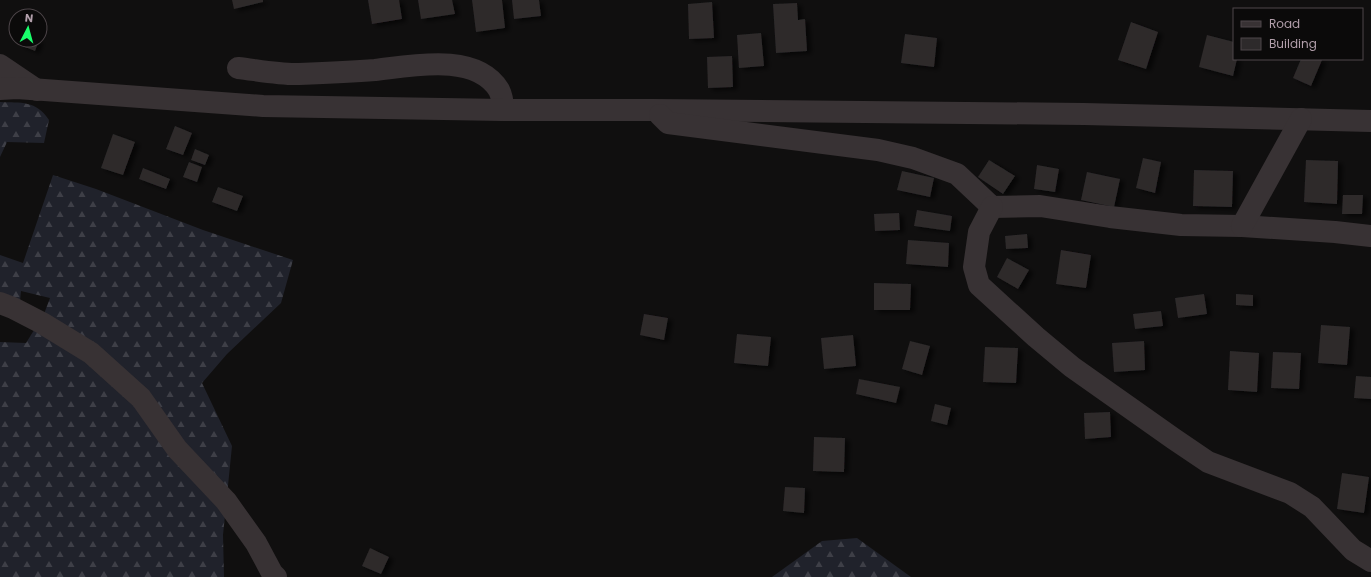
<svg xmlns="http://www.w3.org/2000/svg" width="1371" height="577" font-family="Poppins,sans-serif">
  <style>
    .forest { fill: url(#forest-firs) }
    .building { fill: #2d2a2b; filter: url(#shadow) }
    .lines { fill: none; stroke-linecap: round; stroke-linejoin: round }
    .minor { stroke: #383234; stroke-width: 22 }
  </style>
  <defs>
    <pattern id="forest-firs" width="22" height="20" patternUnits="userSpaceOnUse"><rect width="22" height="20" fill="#20222b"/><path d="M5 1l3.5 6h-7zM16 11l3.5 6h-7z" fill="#3e3f47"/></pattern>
    <filter id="shadow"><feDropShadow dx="4.5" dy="2.5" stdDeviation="2" flood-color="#0009"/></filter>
  </defs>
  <rect width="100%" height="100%" fill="#100f0f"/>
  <g class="forest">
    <path d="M0,102C21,103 36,100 49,120L44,143L7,142L0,157Z"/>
    <path d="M53,175L96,189L203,230L293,260L281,303L227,354L202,383L232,446L223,535L224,577H0V342L26,343L44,314L50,298L21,291L20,301L0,297V255L23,263Z"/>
    <path d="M857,538L911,577H772L822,541Z"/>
  </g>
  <g class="building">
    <path d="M232,0H263V2L234,9Z"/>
    <path d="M368,0H399L402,19L372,24Z"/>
    <path d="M418,0H452L455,14L421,19Z"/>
    <path d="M472,0H502L505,28L476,32Z"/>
    <path d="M512,0H539L541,16L514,19Z"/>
    <path d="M712,2L714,38L689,39L688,4Z"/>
    <path d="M797,3L798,20L805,19L807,51L776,53L773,4Z"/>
    <path d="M1131,22L1158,32L1146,69L1118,60Z"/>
    <path d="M761,33L764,66L739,68L737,35Z"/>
    <path d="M905,34L937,38L934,67L901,63Z"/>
    <path d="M1207,35L1234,42V59H1237L1233,76L1199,67Z"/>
    <path d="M22,40H39L35,51L20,45Z"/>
    <path d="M732,56L733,87L708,88L707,57Z"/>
    <path d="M1301,59H1319L1322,60L1311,86L1293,78Z"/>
    <path d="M175,126L192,133L183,155L166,149Z"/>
    <path d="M113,134L135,142L123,175L101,168Z"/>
    <path d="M195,149L209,155L205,165L191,160Z"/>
    <path d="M1143,158L1161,162L1155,193L1136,188Z"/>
    <path d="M989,160L1015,176L1003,194L978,177Z"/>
    <path d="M1306,160L1338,161L1337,204L1304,202Z"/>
    <path d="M189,162L202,167L197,182L183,177Z"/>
    <path d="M1037,165L1059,169L1055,192L1034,189Z"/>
    <path d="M143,168L170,179L166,189L139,179Z"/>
    <path d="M1194,170L1233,171L1232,207L1193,206Z"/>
    <path d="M902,171L934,178L930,197L897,190Z"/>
    <path d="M1087,172L1120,179L1114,207L1081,200Z"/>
    <path d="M218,187L243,196L237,211L212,202Z"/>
    <path d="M1343,195H1363L1362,214H1342Z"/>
    <path d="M917,210L952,216L950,231L914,226Z"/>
    <path d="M899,213L900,230L875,231L874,214Z"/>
    <path d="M1027,234L1028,248L1006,249L1005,236Z"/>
    <path d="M908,240L949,243L948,267L906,264Z"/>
    <path d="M1061,250L1091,255L1086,288L1056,284Z"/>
    <path d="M1007,258L1029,270L1018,289L997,277Z"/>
    <path d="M874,283L911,284L910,310H874Z"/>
    <path d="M1204,294L1207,314L1178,318L1175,298Z"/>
    <path d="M1236,294L1253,295V306L1236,305Z"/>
    <path d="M1161,311L1163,326L1135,329L1133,314Z"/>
    <path d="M644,314L668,318L664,340L640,335Z"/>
    <path d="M1321,325L1350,327L1347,365L1318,363Z"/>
    <path d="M737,334L771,337L768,366L734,363Z"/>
    <path d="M853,335L856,366L824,369L821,338Z"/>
    <path d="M910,341L930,346L922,375L902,369Z"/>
    <path d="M1144,341L1145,370L1114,372L1112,343Z"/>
    <path d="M985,347L1018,348L1016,383L983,382Z"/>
    <path d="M1230,351L1259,353L1257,392L1228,390Z"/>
    <path d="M1273,352L1301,353L1299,389L1271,388Z"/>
    <path d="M1356,376L1371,377V399L1354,398Z"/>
    <path d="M859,379L900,387L896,403L856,394Z"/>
    <path d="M935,404L951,408L947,425L931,421Z"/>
    <path d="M1110,412L1111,437L1085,439L1084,413Z"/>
    <path d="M814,437L845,438L844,472L813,471Z"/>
    <path d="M1342,473L1369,477L1364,513L1337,509Z"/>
    <path d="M785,487L805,488L804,513L783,511Z"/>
    <path d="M370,548L389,557L381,574L362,566Z"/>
  </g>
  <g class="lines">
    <g class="minor">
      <path d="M0,65L37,90"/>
      <path d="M238,68C256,70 282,75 299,74C325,73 350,72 375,70C411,66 476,52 499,90C502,96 503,104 503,110"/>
      <path d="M0,89L17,88L263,106L503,110H654L1084,114L1371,121"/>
      <path d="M660,115L668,123L878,150L913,158L957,174L992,207L1040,206L1110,217L1181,225L1242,226L1335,232L1371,236"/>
      <path d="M992,207L979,232L974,267L979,285L1036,337L1072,367L1174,439L1208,462L1290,493L1312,507L1353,550L1371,561"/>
      <path d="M1242,226L1301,119"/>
      <path d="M0,303L13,308L42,323L91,353L141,398L177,449L226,501L256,543L272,573L276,577"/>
    </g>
  </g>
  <rect x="1233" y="8" width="130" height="52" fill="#0b0a0a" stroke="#4e464a"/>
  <rect x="1241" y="21" width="20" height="6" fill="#383234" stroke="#4e464a"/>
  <text x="1269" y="28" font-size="12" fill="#b29fab">Road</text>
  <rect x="1241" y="38" width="20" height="12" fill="#2d2a2b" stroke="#4e464a"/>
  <text x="1269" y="48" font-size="12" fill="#b29fab">Building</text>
  <g transform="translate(28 28) rotate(6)"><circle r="19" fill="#0b0a0a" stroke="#4e464a"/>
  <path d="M0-3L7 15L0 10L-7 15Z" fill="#19fe6b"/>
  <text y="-6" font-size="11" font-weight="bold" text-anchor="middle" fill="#b29fab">N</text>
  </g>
</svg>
